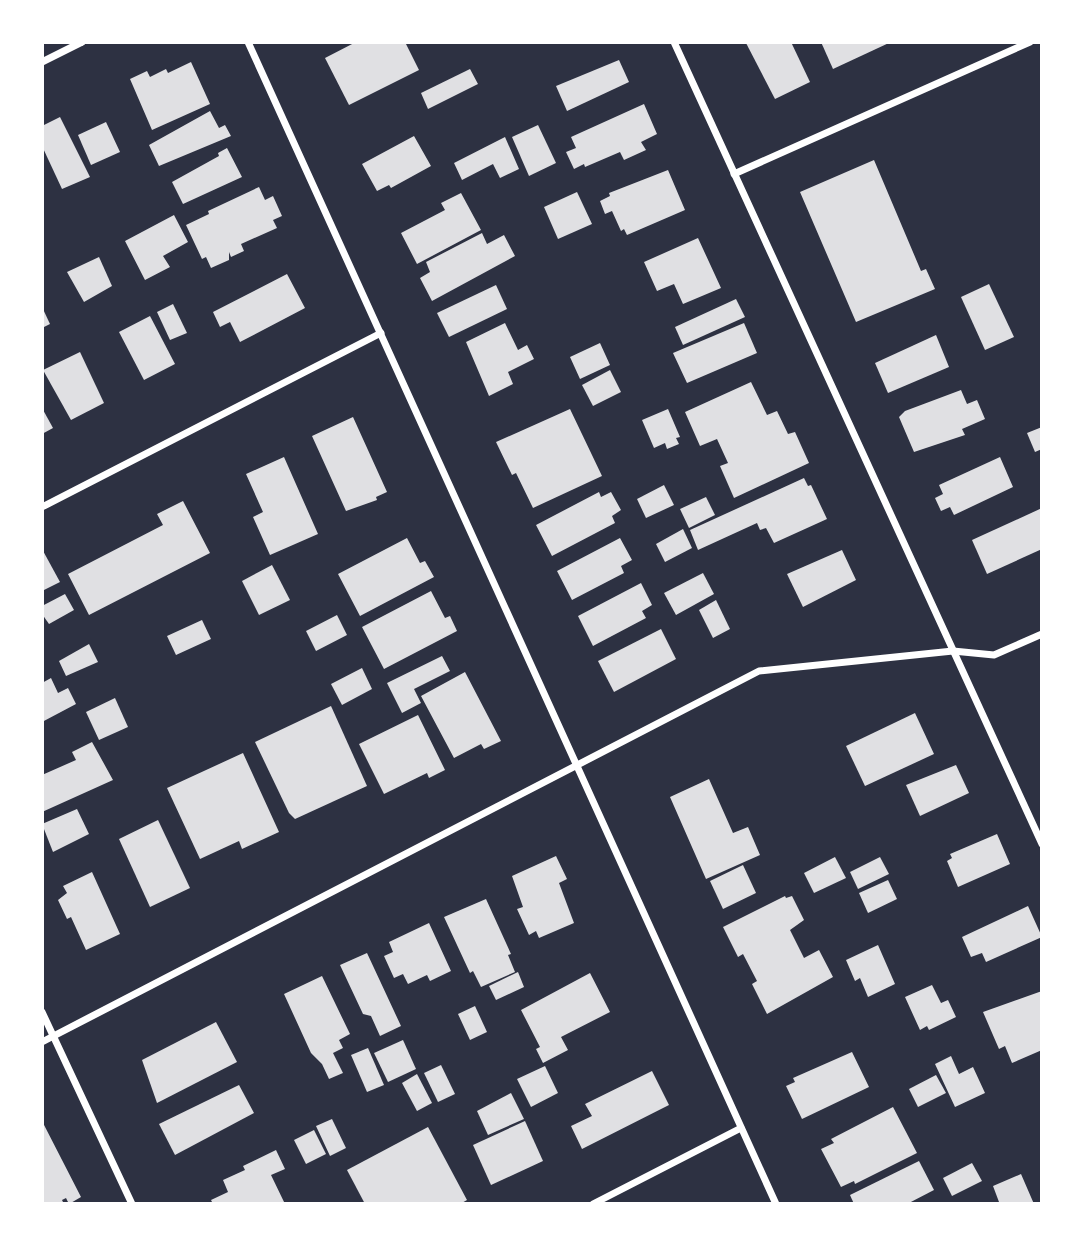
<svg xmlns="http://www.w3.org/2000/svg" width="1084" height="1246" font-family="Signika,sans-serif">
  <style>
    .building { fill: #e0e0e3 }
    .lines { fill: none; stroke-linecap: round; stroke-linejoin: round }
    .minor { stroke: #fff; stroke-width: 7 }
  </style>
  <rect width="100%" height="100%" fill="#2d3142"/>
  <g class="building">
    <path d="M356,42H405L419,70L349,105L325,58Z"/>
    <path d="M749,42H791L810,82L775,99L746,43Z"/>
    <path d="M821,42H891L833,69Z"/>
    <path d="M619,60L629,82L567,111L556,86Z"/>
    <path d="M191,62L210,104L152,130L130,79L147,71L150,77L166,69L168,73Z"/>
    <path d="M470,69L478,84L428,109L421,93Z"/>
    <path d="M644,104L657,134L641,142L646,150L624,160L620,152L585,167L584,164L574,169L566,152L576,148L571,137Z"/>
    <path d="M210,111L219,128L225,125L231,136L159,166L149,145Z"/>
    <path d="M60,117L90,177L62,189L42,146V126Z"/>
    <path d="M106,122L120,152L91,165L78,135Z"/>
    <path d="M538,125L556,163L529,176L512,137Z"/>
    <path d="M414,136L431,166L391,188L389,185L377,191L362,164Z"/>
    <path d="M505,137L519,169L500,178L493,164L462,180L454,163Z"/>
    <path d="M227,148L242,177L183,204L172,182L219,156L218,153Z"/>
    <path d="M874,160L921,271L926,269L935,289L856,322L800,192Z"/>
    <path d="M668,170L685,210L627,235L624,229L621,231L612,211L605,214L600,201L610,196L609,193Z"/>
    <path d="M259,187L265,200L273,196L282,216L273,220L277,228L241,244L244,251L231,257L229,252V260L211,268L206,257L202,259L186,225L209,214L208,211Z"/>
    <path d="M577,192L592,224L558,239L544,207Z"/>
    <path d="M461,193L481,230L417,264L401,233L445,210L441,203Z"/>
    <path d="M174,215L188,242L163,256L170,267L145,280L125,241Z"/>
    <path d="M482,233L487,244L504,235L515,256L432,301L420,278L430,272L426,262Z"/>
    <path d="M698,238L721,288L683,304L674,284L657,291L644,262Z"/>
    <path d="M99,257L112,286L84,302L67,272Z"/>
    <path d="M287,274L305,308L240,342L230,322L220,327L213,312Z"/>
    <path d="M989,284L1014,337L985,350L961,297Z"/>
    <path d="M496,285L507,309L449,337L437,313Z"/>
    <path d="M736,299L745,317L683,345L675,327Z"/>
    <path d="M173,304L187,333L170,340L157,312Z"/>
    <path d="M42,307L50,324L42,328Z"/>
    <path d="M150,316L175,364L144,380L119,332Z"/>
    <path d="M505,323L518,350L527,345L534,359L508,372L513,384L489,396L466,342Z"/>
    <path d="M744,323L757,353L687,383L673,353Z"/>
    <path d="M936,335L949,367L888,393L875,363Z"/>
    <path d="M600,343L610,365L580,379L570,357Z"/>
    <path d="M80,352L104,403L71,420L43,370Z"/>
    <path d="M610,370L621,392L593,406L582,385Z"/>
    <path d="M751,382L767,415L777,411L788,434L795,432L809,463L734,498L720,466L728,463L717,439L700,446L685,412Z"/>
    <path d="M961,390L967,404L977,400L985,419L962,429L965,435L914,452L899,417L905,411Z"/>
    <path d="M42,408L53,428L42,434Z"/>
    <path d="M570,409L602,476L533,508L516,473L512,475L496,442Z"/>
    <path d="M668,409L680,437L676,438L679,444L667,449L665,443L654,448L642,420Z"/>
    <path d="M353,417L387,492L376,497L377,500L346,511L312,436Z"/>
    <path d="M1042,427V449L1035,452L1027,433Z"/>
    <path d="M284,457L318,534L270,555L253,517L263,512L246,474Z"/>
    <path d="M1000,457L1013,487L954,515L950,507L941,511L935,498L943,494L939,485Z"/>
    <path d="M804,478L808,486L811,485L827,519L774,543L766,528L760,530L757,523L698,550L690,530Z"/>
    <path d="M664,485L674,505L646,518L637,499Z"/>
    <path d="M599,492L601,497L611,492L621,510L612,516L615,523L552,556L536,525Z"/>
    <path d="M706,497L715,515L689,528L680,509Z"/>
    <path d="M183,501L210,553L89,615L68,574L163,525L157,514Z"/>
    <path d="M1042,508V549L987,574L972,540Z"/>
    <path d="M683,529L692,548L665,562L656,544Z"/>
    <path d="M407,538L420,563L425,561L434,577L360,616L338,574Z"/>
    <path d="M620,538L632,560L621,566L624,573L572,600L557,571Z"/>
    <path d="M42,549L60,582L44,590L42,585Z"/>
    <path d="M842,550L856,580L803,607L787,574Z"/>
    <path d="M272,565L290,600L259,615L242,581Z"/>
    <path d="M703,573L714,594L676,615L664,593Z"/>
    <path d="M641,583L652,605L642,611L646,618L593,646L578,616Z"/>
    <path d="M431,591L445,618L450,616L457,631L384,669L362,627Z"/>
    <path d="M65,594L74,610L49,624L42,614V606Z"/>
    <path d="M716,600L730,629L713,638L699,610Z"/>
    <path d="M337,615L347,635L316,651L306,631Z"/>
    <path d="M202,620L211,639L176,655L167,636Z"/>
    <path d="M661,629L676,659L614,692L598,661Z"/>
    <path d="M89,644L98,662L66,676L59,661Z"/>
    <path d="M442,656L450,671L414,689L421,703L402,713L387,683Z"/>
    <path d="M362,668L372,689L342,705L331,684Z"/>
    <path d="M465,672L501,741L484,749L481,744L454,758L421,696Z"/>
    <path d="M51,678L58,693L68,688L76,704L42,722V683Z"/>
    <path d="M115,698L128,727L99,740L86,712Z"/>
    <path d="M331,706L367,786L295,819L289,813L255,742Z"/>
    <path d="M915,713L934,754L865,786L846,746Z"/>
    <path d="M418,715L445,770L429,778L427,773L384,794L359,744Z"/>
    <path d="M92,742L113,780L42,812V775L76,760L72,752Z"/>
    <path d="M243,753L279,832L242,849L239,841L200,859L167,788Z"/>
    <path d="M956,765L969,793L920,816L906,785Z"/>
    <path d="M709,779L733,833L748,827L760,855L706,879L670,797Z"/>
    <path d="M77,809L89,834L53,852L42,824Z"/>
    <path d="M158,820L190,888L150,907L119,839Z"/>
    <path d="M997,834L1010,864L958,887L947,861L952,858L950,854Z"/>
    <path d="M556,856L567,879L559,883L574,923L539,938L536,931L529,935L517,909L523,907L512,876Z"/>
    <path d="M835,857L846,878L814,893L804,873Z"/>
    <path d="M880,857L889,874L858,889L850,872Z"/>
    <path d="M743,865L756,893L723,909L710,881Z"/>
    <path d="M92,872L120,934L86,950L71,917L67,919L58,900L67,893L63,886Z"/>
    <path d="M888,880L897,899L868,913L859,893Z"/>
    <path d="M785,896L786,898L792,896L804,920L790,930L804,958L819,950L833,977L767,1014L752,984L757,981L743,954L738,957L723,927Z"/>
    <path d="M486,899L511,954L508,955L515,972L481,987L473,971L470,973L444,917Z"/>
    <path d="M1028,906L1042,937L986,962L982,953L971,957L962,937Z"/>
    <path d="M429,923L451,971L430,981L427,975L408,984L403,974L394,978L384,956L393,952L389,942Z"/>
    <path d="M878,945L895,984L868,997L860,978L855,981L846,960Z"/>
    <path d="M367,953L401,1026L380,1036L371,1016L363,1014L340,965Z"/>
    <path d="M518,972L524,987L496,1000L489,986Z"/>
    <path d="M590,973L610,1012L561,1037L568,1050L543,1063L536,1049L540,1047L521,1010Z"/>
    <path d="M322,976L350,1034L339,1040L343,1048L333,1053L343,1073L329,1079L322,1064L311,1053L284,994Z"/>
    <path d="M932,985L941,1003L948,1000L956,1017L929,1030L927,1026L920,1030L905,997Z"/>
    <path d="M1042,991V1050L1012,1063L1005,1046L999,1049L983,1012Z"/>
    <path d="M475,1006L487,1032L470,1040L458,1014Z"/>
    <path d="M216,1022L237,1062L157,1103L142,1060Z"/>
    <path d="M403,1040L416,1069L388,1082L374,1053Z"/>
    <path d="M368,1048L384,1085L367,1092L351,1055Z"/>
    <path d="M852,1052L869,1087L802,1119L786,1086L795,1082L793,1078Z"/>
    <path d="M951,1056L959,1074L973,1067L985,1093L955,1107L935,1064Z"/>
    <path d="M441,1065L455,1094L438,1102L424,1073Z"/>
    <path d="M545,1066L558,1093L531,1107L517,1079Z"/>
    <path d="M652,1071L669,1105L582,1149L571,1126L592,1116L585,1104Z"/>
    <path d="M417,1074L432,1103L417,1111L402,1083Z"/>
    <path d="M936,1075L946,1093L918,1107L909,1089Z"/>
    <path d="M239,1085L254,1113L175,1155L159,1124Z"/>
    <path d="M511,1093L524,1119L488,1135L477,1111Z"/>
    <path d="M893,1107L917,1153L855,1184L854,1181L841,1187L821,1149L834,1143L831,1139Z"/>
    <path d="M332,1119L346,1148L330,1156L316,1126Z"/>
    <path d="M42,1121L81,1197L69,1204L66,1198L62,1200L64,1204H42Z"/>
    <path d="M525,1121L543,1161L491,1185L473,1145Z"/>
    <path d="M428,1127L467,1200L460,1204H365L347,1170Z"/>
    <path d="M314,1130L326,1154L306,1164L294,1140Z"/>
    <path d="M276,1150L285,1169L271,1175L285,1204H213L211,1200L228,1192L223,1180L245,1170L243,1166Z"/>
    <path d="M919,1161L934,1190L907,1204H854L850,1195Z"/>
    <path d="M972,1163L982,1181L952,1196L943,1178Z"/>
    <path d="M1021,1174L1034,1204H993L999,1202L993,1186Z"/>
  </g>
  <g class="lines">
    <g class="minor">
      <path d="M248,42L776,1204"/>
      <path d="M674,42L1042,844"/>
      <path d="M42,62L82,42"/>
      <path d="M734,174L1030,42"/>
      <path d="M42,507L381,333"/>
      <path d="M42,1012L132,1204"/>
      <path d="M42,1042L759,671L953,651L994,655L1042,634"/>
      <path d="M593,1204L741,1128"/>
    </g>
  </g>
  <rect width="1084" height="1246" fill="none" stroke="#ffffff" stroke-width="88"/>
</svg>
